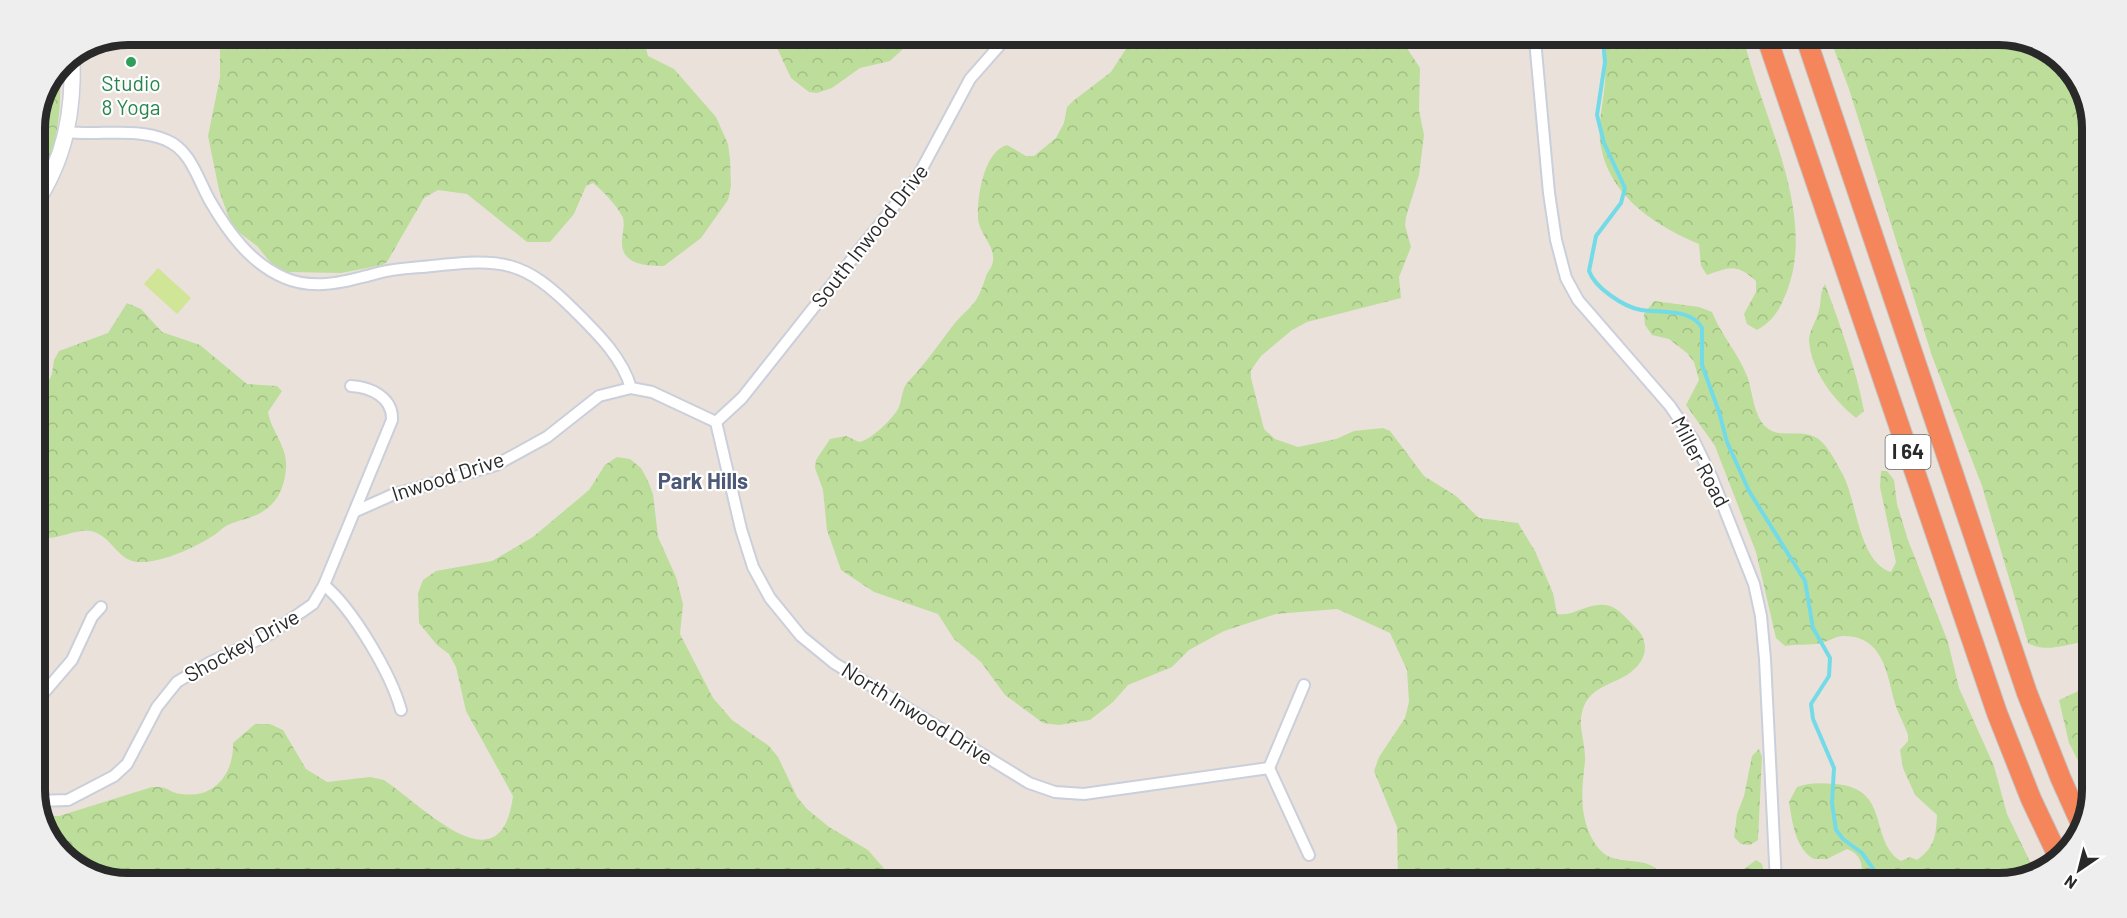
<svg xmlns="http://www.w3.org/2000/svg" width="2127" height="918" font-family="Barlow,sans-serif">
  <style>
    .forest { fill: url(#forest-crowns) }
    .pitch { fill: #d0e596 }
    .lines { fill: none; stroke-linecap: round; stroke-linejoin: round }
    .stream { stroke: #73dbe7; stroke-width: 4 }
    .street-casing { stroke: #cacfda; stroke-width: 14 }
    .secondary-casing { stroke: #cacfda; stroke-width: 18 }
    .highway-casing { stroke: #c3c3c3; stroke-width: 22 }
    .street { stroke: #fff; stroke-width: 10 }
    .secondary { stroke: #fff; stroke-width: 15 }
    .highway { stroke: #f5865c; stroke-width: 20 }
    .leisure-dot { fill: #2e9e5b; stroke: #fff; stroke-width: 2 }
    .labels { text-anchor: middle; stroke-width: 4.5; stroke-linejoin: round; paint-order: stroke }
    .shield { fill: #fff; stroke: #696969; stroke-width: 1.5 }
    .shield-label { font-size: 20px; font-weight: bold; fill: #292929 }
    .leisure-label { font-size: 21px; fill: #27864d; stroke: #fff }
    .street-label { font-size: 21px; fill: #292929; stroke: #fff }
    .neighbourhood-label { font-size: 22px; font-weight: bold; fill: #4c5a77; stroke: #fff }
    .rim { fill: none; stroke: #292929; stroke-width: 8 }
  </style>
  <defs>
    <pattern id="forest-crowns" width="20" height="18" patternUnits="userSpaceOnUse" patternTransform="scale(1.5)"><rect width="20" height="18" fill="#bcde9a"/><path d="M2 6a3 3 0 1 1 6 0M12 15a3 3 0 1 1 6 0" fill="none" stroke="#a2be85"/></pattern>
  </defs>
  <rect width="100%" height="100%" fill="#eae1db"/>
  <g class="forest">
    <path d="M220,35L643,36L648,56L674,69L716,117L728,144L730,159L731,186L728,200L701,238L664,266C646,266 621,265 622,241C622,234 625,226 623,218C620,209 601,189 593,183L586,186L574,214L550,242H527L467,194L438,190L424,198L387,262L382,265L341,273L286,272L271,263L257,246L232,227L219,190L208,136L220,77Z"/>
    <path d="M772,37H916L890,61L860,68L832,88L817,93L809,92L791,78Z"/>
    <path d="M1133,38L1401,39L1420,68L1419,110L1424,135L1419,175L1406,217L1405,225L1411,247L1399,277L1401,298L1307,322L1292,330L1261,356L1251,370V378L1264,429L1275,439L1298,447L1336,439L1354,431L1383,428L1390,431L1424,476L1456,496L1479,518L1518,523L1535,551L1553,593L1557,614C1575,617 1590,600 1610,606C1619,609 1627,619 1634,626C1650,640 1648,659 1631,672C1616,684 1593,685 1584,706C1576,725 1586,742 1585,761C1583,781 1580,800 1585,820C1588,833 1597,852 1610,857C1627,864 1659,856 1663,882L1398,881L1397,827L1374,771L1379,757L1405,718L1409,702L1407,670L1390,633L1344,612L1337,609L1276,614L1224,631L1189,650L1172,667L1128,685L1113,702L1090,720L1059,725L1043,723L1005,695L981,662L954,639L938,614L874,592L841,570L827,530L823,490L815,468L816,460L830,439L846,436L859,442C870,441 895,417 899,407C902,399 902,388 908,382C924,365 937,347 951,328C970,304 976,309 986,276C988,271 993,266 993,260C995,245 978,233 978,217C977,197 984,151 1007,145L1026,156H1034L1056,138L1064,123L1067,107L1073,101L1111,72Z"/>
    <path d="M1604,40H1744C1762,116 1817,214 1787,291C1780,309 1774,320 1757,330L1747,324L1744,314L1756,292V281C1736,263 1730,267 1707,275L1701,266L1699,244C1654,225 1606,194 1600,140C1598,122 1604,100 1605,81C1606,67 1603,54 1604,40Z"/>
    <path d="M1831,41H2035L2073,71L2092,122L2087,642C2066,643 2047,654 2028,643L1982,486L1932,356L1849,89Z"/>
    <path d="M59,68C63,106 57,156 35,188V122Z"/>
    <path d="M1825,284C1840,325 1856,368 1864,411L1856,418C1833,399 1811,371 1809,340C1809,331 1817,320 1819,310C1822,300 1819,294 1825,284Z"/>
    <path d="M1654,301L1699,307L1712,312C1721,335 1738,353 1747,376C1753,392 1753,415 1766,427C1778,439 1800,429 1815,437C1826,442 1836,462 1842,473C1857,499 1858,562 1891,572L1896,562L1880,487L1881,471H1887L1894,480L1897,504L1908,540L1948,642L1959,688L1994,766L2007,814L2035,872L2000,883H1856C1866,870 1863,855 1847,849L1827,859H1814C1795,849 1792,820 1789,802L1797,787C1810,782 1822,783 1835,784C1892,788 1868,841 1901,861L1910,857L1917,860C1935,847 1936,836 1937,815L1915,795L1903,768L1900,750L1908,741V735C1904,723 1897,712 1894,700C1887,672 1882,636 1844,636C1834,636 1827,643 1817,644C1806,645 1797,644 1785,646L1776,638L1756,552L1715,446L1686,405L1699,380L1694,362L1687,353L1669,339L1652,335L1645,325L1644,314Z"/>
    <path d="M127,303L141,309L162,332L200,345L247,384L277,386L282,391L268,412C271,431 288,447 286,468C285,481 281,496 271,505C256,519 243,518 226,526C221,529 217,534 211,537C192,549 161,563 138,562C117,561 111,534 90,531C77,529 60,538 47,538L35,527V500L42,475L39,461L43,442L41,397L52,374L54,360L59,351L108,333Z"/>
    <path d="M617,457L630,459L641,468L648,481L653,494L658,537L676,577L683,604L680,634L713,698L732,720L769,746L778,757L797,797L807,809L829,827L868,850L893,879L92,877L54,847L42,816H59L152,787C171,786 168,793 182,794C215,799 234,773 233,743L255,724H270L283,730L306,769L327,782L370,777L384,780C422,805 501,891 513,796L466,711L456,667L449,654L437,645L419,623L418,593L423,580L436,571L492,561L533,537L589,490L605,465Z"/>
    <path d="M2087,687L2086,776L2069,743L2059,700Z"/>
    <path d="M1759,749L1762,757L1758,840L1750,845L1741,844L1734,837L1737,814L1744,796L1752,756Z"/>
    <path d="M1756,860L1762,864L1765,878L1763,883H1743L1744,869Z"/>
  </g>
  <path class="pitch" d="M158,268L191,298L177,314L144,284Z"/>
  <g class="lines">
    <path class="stream" d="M1603,40L1605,62L1597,115L1604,143L1625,188L1621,203L1596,236L1589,271C1595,288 1624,307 1641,310C1659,313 1692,308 1702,328V365L1719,412L1727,442L1749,491L1805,581L1813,628L1830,658L1829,676L1811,704L1813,719L1834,768L1832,803L1836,830L1843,839L1862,853L1883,883"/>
    <g class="street-casing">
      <g id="street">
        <path d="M1535,40L1549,193L1556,240L1566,278L1578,300L1670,406L1694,441L1712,478L1754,584L1761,616L1765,659L1776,883"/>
        <path d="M67,132C99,136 136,127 166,140C191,150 198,180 210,201C228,232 251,264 285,278C315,291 348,281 378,273C396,268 414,268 432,266C503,258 524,260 575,311C597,333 622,357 631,388L652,392L716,422"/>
        <path d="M716,422L741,529L753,567L770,598L801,636L834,663L1029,783L1055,792L1084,794L1269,768"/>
        <path d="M716,422L742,398L918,176L970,79L1006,38"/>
        <path d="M356,511L392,495L496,465L547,437L599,396L631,388"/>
        <path d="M324,585C353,609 391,674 401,710"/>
        <path d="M1304,685L1269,768L1309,855"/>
        <path d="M35,703L72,660L92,617L101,607"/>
        <path d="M37,801L68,800L114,776L127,764L157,707L177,682L209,663L270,634L313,604L324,585L392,420C393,397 370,387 351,386"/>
      </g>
    </g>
    <g class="secondary-casing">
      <path id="secondary" d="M35,204C65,159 74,111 72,57"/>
    </g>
    <g class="highway-casing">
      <g id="highway">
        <path d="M1768,41L1997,713L2031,799L2059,858"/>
        <path d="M1807,41L2027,693L2061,779L2083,828"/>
      </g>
    </g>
    <use href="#street" class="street"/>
    <use href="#secondary" class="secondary"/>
    <use href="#highway" class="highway"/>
  </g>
  <circle class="leisure-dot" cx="131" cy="62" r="6"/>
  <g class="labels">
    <rect class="shield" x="1885.5" y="435" width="45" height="34" rx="4.5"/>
    <g class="shield-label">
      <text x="1908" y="459">I 64</text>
    </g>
    <g class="leisure-label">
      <text x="131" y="91">Studio<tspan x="131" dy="24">8 Yoga</tspan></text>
    </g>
    <g class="street-label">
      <text transform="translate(870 236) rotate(-52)" y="7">South Inwood Drive</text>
      <text transform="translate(1700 462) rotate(62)" y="7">Miller Road</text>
      <text transform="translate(448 477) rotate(-18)" y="7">Inwood Drive</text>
      <text transform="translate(242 646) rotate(-29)" y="7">Shockey Drive</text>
      <text transform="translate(917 714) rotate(32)" y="7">North Inwood Drive</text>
    </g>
    <g class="neighbourhood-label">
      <text x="703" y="489">Park Hills</text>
    </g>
  </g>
  <path d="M0 0H2127V918H0ZM128 45H1999A83 83 0 0 1 2082 128V790A83 83 0 0 1 1999 873H128A83 83 0 0 1 45 790V128A83 83 0 0 1 128 45Z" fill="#eee" fill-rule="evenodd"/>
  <path class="rim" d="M128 45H1999A83 83 0 0 1 2082 128V790A83 83 0 0 1 1999 873H128A83 83 0 0 1 45 790V128A83 83 0 0 1 128 45Z"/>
  <g transform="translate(2079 870) rotate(215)" stroke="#ffffff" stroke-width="4.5" paint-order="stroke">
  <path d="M0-4.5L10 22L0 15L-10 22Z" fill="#292929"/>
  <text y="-9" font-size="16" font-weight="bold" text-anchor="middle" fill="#292929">N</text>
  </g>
</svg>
